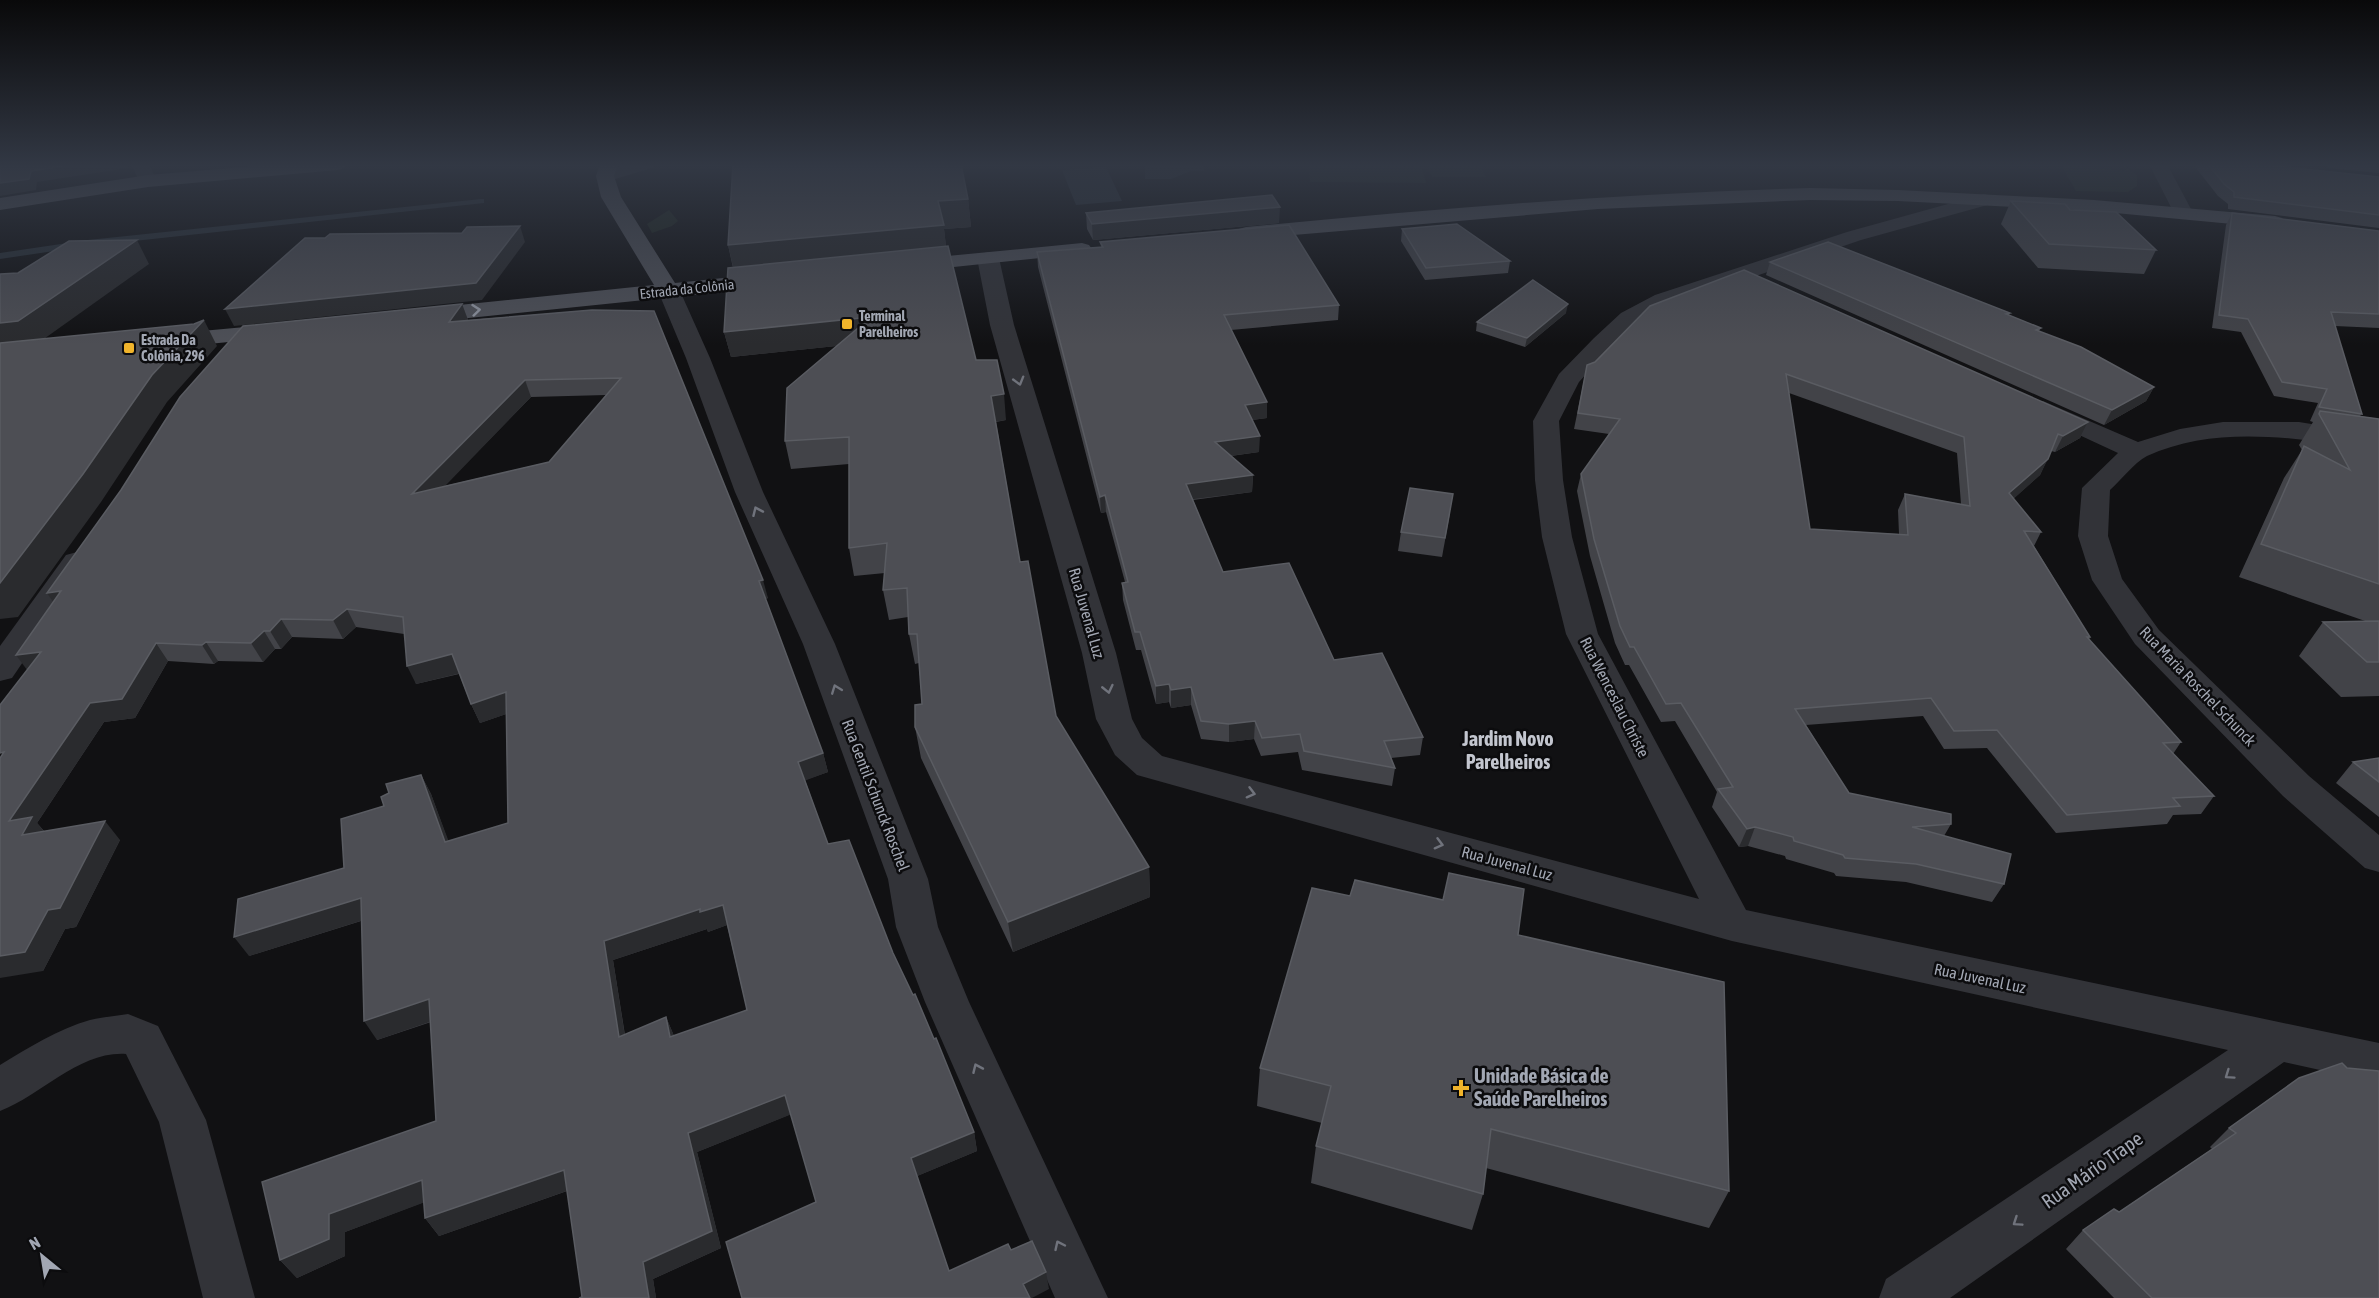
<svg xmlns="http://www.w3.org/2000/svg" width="2379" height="1298" font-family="'Asap Condensed',sans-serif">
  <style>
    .green { fill: #1d251e }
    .water { fill: #282f36 }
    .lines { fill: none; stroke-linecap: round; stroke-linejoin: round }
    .stream { fill: #282f36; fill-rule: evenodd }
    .minor { fill: #323338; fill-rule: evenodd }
    .major { fill: #4e5057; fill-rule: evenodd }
    .wall { fill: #424348; fill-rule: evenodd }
    .shaded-wall { fill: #2a2b2e }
    .building { fill: #4d4e54; stroke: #5a5c62; stroke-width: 1.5; fill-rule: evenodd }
    .oneway { stroke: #9196a1 }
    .oneway2 { stroke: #70737c }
    .poi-dot { fill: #f1b42b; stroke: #0c0c0e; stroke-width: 2 }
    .labels { text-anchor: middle; stroke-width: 5; stroke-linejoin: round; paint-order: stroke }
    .far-street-label { font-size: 14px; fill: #a2a7b3; stroke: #0c0c0e }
    .far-poi-label { font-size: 14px; font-weight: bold; fill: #a2a7b3; stroke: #0c0c0e; text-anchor: start }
    .street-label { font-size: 16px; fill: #a2a7b3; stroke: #0c0c0e }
    .quarter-label { font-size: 20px; font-weight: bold; fill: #c3c6cf; stroke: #0c0c0e }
    .near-poi-label { font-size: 20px; font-weight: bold; fill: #a2a7b3; stroke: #0c0c0e; text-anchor: start }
    .near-street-label { font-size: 20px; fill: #a2a7b3; stroke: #0c0c0e }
  </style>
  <rect width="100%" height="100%" fill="#111113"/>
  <g class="green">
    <path d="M1309,164H1421L1426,183L1310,182Z"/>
    <path d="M1427,164H1480L1486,177H1432Z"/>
    <path d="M2060,164L2125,171L2123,165L2137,175V186L2128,192L2076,191Z"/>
    <path d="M669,210L678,221L672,226L652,233L647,224Z"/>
  </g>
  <g class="water">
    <path d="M1203,165L1204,171H1191L1171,179H1145V166Z"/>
    <path d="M1106,167L1122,201L1076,205L1062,170Z"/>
  </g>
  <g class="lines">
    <path class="stream" d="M481,199H484V203L88,246L0,259V253L88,240Z"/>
    <g class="minor">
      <path d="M131,164H149L157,181L155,185H141Z"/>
      <path d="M628,164H655L652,168L605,182L598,180L596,176L598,172Z"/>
      <path d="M2149,164H2167L2192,211L2189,215H2175Z"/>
      <path d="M1984,194L1991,196L1994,200L1991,204L1861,240L1671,305L1637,323L1610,348L1579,382L1559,421L1563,480L1572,537L1598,634L1746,910L2379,1043V1083L2284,1062L1950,1298H1879L1886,1279L2228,1050L1732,941L1137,775L1115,755L1096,719L1082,653L990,325L977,258L981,254L988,252L995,254L999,258L1014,325L1116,653L1132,719L1142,738L1162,756L1699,899L1566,634L1542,537L1535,480L1533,421L1559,374L1594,338L1621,313L1655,295L1847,232Z"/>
      <path d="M669,284L677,286L680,291L710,358L763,492L835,644L928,879L938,927L969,1002L1108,1298H1055L925,1002L896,927L888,879L803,644L735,492L686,358L658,291L661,286Z"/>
      <path d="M2043,401L2138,442L2180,429L2223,422H2299L2379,435V451C2305,439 2218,423 2147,456C2134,463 2121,480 2110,490L2108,536L2122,579L2159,630L2309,776L2379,835V872L2365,868L2283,796L2135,644L2092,580L2078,536L2082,488L2118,453L2034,414L2030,409L2034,404Z"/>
      <path d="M77,552L88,555L92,561L12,678L0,681V646L66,555Z"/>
      <path d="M128,1014L158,1026L206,1120L255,1298H203L159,1122L126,1054C79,1051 42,1095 0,1111V1065C28,1048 58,1029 90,1020C102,1017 116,1016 128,1014Z"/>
    </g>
    <g class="major">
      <path d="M281,164H347L344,168L338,170L148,187L0,210V198L148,175Z"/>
      <path d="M600,164H618L614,176L621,197L675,283L771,273L779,275L782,280L779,285L771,287L420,323L412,321L409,316L412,311L420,309L654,285L601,197L596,176Z"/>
      <path d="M1810,188L1898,190L2094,200L2275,216L2282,218L2285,222L2282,226L2275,228L2094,211L1898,201L1810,200L1598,209L1246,239L1239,237L1236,233L1239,229L1246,227C1434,209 1621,193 1810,188Z"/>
      <path d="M1082,243L1089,245L1092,249L1089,253L906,272L898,271L895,266L898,261L906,260Z"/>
      <path d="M279,324L287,326L291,331L287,336L169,348L161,346L157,341L161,336L169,334Z"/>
    </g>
  </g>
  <g class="wall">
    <path d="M2193,164H2258L2379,177V228L2228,209V204L2218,196Z"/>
    <path d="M2327,164H2379V173L2329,168Z"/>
    <path d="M968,199L971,227L944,229L946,247L976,360L1006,420L996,422L1020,562L1056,716L1149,867L1150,897L1013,952L921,758L915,727L922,704L919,663L915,664L909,634L908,617L889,620L883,590L885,573L854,576L849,548V464L791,469L785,441L836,346L731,357L724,332L733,268L728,245Z"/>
    <path d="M2011,201L2070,210L2156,250L2144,274L2038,268L2001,224Z"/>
    <path d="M1086,213L1279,223L1093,240L1087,229Z"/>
    <path d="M2232,213L2379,231V328L2335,326L2362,414L2360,416L2379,419V696L2341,697L2299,656L2323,622H2368L2239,577L2284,478L2302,450L2299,445L2313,422L2310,421L2318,403L2274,396L2241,332L2212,328L2226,225Z"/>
    <path d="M1402,229L1510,261L1508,273L1425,280L1401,241Z"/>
    <path d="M1100,242L1339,305L1338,320L1231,330L1267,402V418L1252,420L1259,452L1231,456L1253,475L1252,492L1193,500L1223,572L1334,660L1423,737L1420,755L1391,758L1395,768L1392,786L1302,770L1298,752L1261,756L1254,739L1229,742L1201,739L1191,705L1171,708L1169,702L1156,704L1141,650H1136L1123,600L1122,583L1125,582L1106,512L1101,513L1038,267L1037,252L1101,247Z"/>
    <path d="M1770,262L2010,313L2009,315L2041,328L2039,331L2154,387L2146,401L2104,425L1766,275Z"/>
    <path d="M462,304L468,320L592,310L768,598L765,599L823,753L828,772L805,780L828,844L893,953L974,1132L977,1151L917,1176L949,1271L1011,1250L1049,1289L742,1298L816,1202L791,1114L697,1152L721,1248L653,1279L656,1298H579L582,1297L567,1191L439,1236L425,1218L424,1202L345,1232V1256L297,1278L280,1260L436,1121L431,1022L377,1040L361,921L249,956L344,868L384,806L389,793L421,775L431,794L448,841L508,823L506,714L480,723L471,704L459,674L416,684L404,634L356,627L343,639L292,637L281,649H275L263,662L218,661L214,664L168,661L135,718L104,722L37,823L44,831L120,840L76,927L65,929L43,971L27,670ZM606,395L549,462L444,486L531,397ZM727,925L747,1010L674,1036L666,1017L625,1035L613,960L707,929L708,932Z"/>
    <path d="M1650,306L2088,422L2080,438L2055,452L2051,451L2040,475L2013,499L2041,532L2034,546L2090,637L2089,640L2181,742L2173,754L2214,796L2201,814L2173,815L2167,824L2056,833L1987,748L1944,749L1923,716L1806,725L1849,793L1951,824L1944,836L2004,884L1992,902L1906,882L1836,876L1834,873L1786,859L1785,856L1748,846L1739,847L1712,807L1717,792L1675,721L1661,722L1629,665H1625L1615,643L1590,556L1577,491L1581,474L1609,434L1574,429L1587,365L1595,362ZM1789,393L1957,453L1961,504L1905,494L1898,510L1899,534L1810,529Z"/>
    <path d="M1566,313L1525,347L1476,331L1477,322Z"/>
    <path d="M1450,513L1442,557L1398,551L1401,532Z"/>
    <path d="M2379,758V817L2336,783L2353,762Z"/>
    <path d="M1518,935L1729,1191L1709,1228L1486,1168L1483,1194L1472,1230L1311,1183L1316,1146L1322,1123L1257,1106L1260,1068Z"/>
    <path d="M2299,1078L2379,1298H2114L2066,1249L2083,1230L2119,1212L2212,1149L2210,1147L2229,1128Z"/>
  </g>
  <g class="shaded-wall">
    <path d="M76,164H126L128,168L37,182L36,190L0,196V183L31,171Z"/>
    <path d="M968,199L971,227L944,229L947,254L735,275L728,245L938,201Z"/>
    <path d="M1280,207L1279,223L1093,240L1092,224Z"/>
    <path d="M520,226L525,242L482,300L234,326L225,309Z"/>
    <path d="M137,240L149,264L34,346L0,350V323Z"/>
    <path d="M462,304L468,320L449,322Z"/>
    <path d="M1568,304L1566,313L1525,347L1527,338Z"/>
    <path d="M871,317L875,342L731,357L724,332Z"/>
    <path d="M204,320L217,346L167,402L101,502L18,617L0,619V583L152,375Z"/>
    <path d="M525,380L531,397L420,512L412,494Z"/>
    <path d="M2154,387L2146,401L2104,425L2112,410Z"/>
    <path d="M1004,394L1006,420L994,422L991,396Z"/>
    <path d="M1267,402V418L1244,421L1245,405Z"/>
    <path d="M2088,422L2080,438L2055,452L2063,436Z"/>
    <path d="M1260,436L1259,452L1215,458V442Z"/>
    <path d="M2048,459L2040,475L2001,510L2009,493Z"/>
    <path d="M1253,475L1252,492L1186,500V484Z"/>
    <path d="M1105,495L1106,512L1101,513L1100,497Z"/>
    <path d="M763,580L768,598L764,600L759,581Z"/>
    <path d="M61,591L60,612L47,593Z"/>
    <path d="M347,609L356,627L343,639L333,620Z"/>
    <path d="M281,619L292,637L281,649L270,631Z"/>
    <path d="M264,631L275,649L263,662L251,643Z"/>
    <path d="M206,642L218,661L214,664L202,645Z"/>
    <path d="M156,643L168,661L135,718L104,722L37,823L48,836L38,854L9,821L90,703Z"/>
    <path d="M41,652L30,674L16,655Z"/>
    <path d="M452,654L461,673L416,684L407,666Z"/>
    <path d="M1169,684V702L1156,704V686Z"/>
    <path d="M1191,687V705L1171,708V690Z"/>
    <path d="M506,692L515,711L480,723L471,704Z"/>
    <path d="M1255,721L1254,739L1229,742V724Z"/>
    <path d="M823,753L828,772L804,781L798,762Z"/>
    <path d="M421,775L431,794L456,861L445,842Z"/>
    <path d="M105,821L120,840L76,927L65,929L43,971L0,978V948L48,910Z"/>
    <path d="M1755,827L1748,846L1739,847L1747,829Z"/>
    <path d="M1149,867L1150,897L1013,952L1008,922Z"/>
    <path d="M361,898L373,917L249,956L234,937Z"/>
    <path d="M723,905L730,924L708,932L707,929L613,960L628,1056L619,1037L604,941L700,909Z"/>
    <path d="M429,999L441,1018L377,1040L364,1021Z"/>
    <path d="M666,1017L674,1036L670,1037Z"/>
    <path d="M785,1095L792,1114L697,1152L721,1248L653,1279L656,1298H649L643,1262L688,1133Z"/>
    <path d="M974,1132L977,1151L915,1177L911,1158Z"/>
    <path d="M564,1170L575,1188L439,1236L425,1218Z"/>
    <path d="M422,1180L436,1198L345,1232V1256L297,1278L280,1260L329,1214Z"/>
    <path d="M1046,1272L1049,1289L1032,1298H1026L1023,1284Z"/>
  </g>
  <g class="building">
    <path d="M0,164H76L31,171L29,179L0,183Z"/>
    <path d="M733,164H961L968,199L938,201L944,225L728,245Z"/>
    <path d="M2208,164H2258L2379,177V215L2234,197V192L2224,184Z"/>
    <path d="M1272,195L1280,207L1092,224L1086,213Z"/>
    <path d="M2011,201L2065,204L2070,210L2116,212L2156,250L2049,244Z"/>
    <path d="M2232,213L2379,231V314L2331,312L2362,414L2319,407L2327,389L2282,382L2248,319L2219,315Z"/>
    <path d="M1457,224L1510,261L1426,268L1402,229Z"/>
    <path d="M1289,225L1339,305L1224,315L1267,402L1245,405L1260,436L1215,442L1253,475L1186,484L1223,572L1289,563L1334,660L1382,653L1423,737L1384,741L1395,768L1304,751L1300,734L1262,738L1255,721L1229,724L1201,721L1191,687L1171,690L1169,684L1156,686L1140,632H1135L1122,583L1128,582L1105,495L1100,497L1037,252L1103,247L1100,242Z"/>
    <path d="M520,226L476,283L225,309L305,238H325L330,234L462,233L467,227Z"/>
    <path d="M137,240L18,321L0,323V274L18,273L69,241Z"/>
    <path d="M1828,242L2010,313L2006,314L2041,328L2036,330L2081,347L2154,387L2112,410L1770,262Z"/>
    <path d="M948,246L976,360H997L1004,394L991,396L1020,562L1028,561L1056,716L1149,867L1008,922L915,727V705L922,704L917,634H909L907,588L883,590L887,543L849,548V437L785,441L787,388L871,317L724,332L728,268Z"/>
    <path d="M1744,270L2088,422L2063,436L2058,434L2048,459L2009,493L2041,532L2024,531L2090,637H2087L2181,742L2163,743L2214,796L2173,798L2180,806L2067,815L1997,730L1954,731L1931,698L1795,709L1849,793L1951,814V824L1912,827L2011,854L2004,884L1916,864L1845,858L1843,855L1794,841L1793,837L1755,827L1747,829L1718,789L1733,787L1681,703L1666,704L1634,647H1630L1620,626L1594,539L1581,474L1620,419L1578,413L1587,365L1595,362L1650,306ZM1786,374L1964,437L1970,506L1905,494L1908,535L1810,529Z"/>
    <path d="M1533,280L1568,304L1527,338L1477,322Z"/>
    <path d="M462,304L449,322L592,310L654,311L763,580L759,581L823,753L798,762L828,844L849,840L893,953L913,995L915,994L934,1039L936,1038L974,1132L911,1158L949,1271L1008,1244L1011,1250L1032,1241L1046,1272L1023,1284L1030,1298H742L726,1242L816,1202L785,1095L688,1133L712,1231L643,1262L649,1298H579L582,1297L564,1170L425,1218L422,1180L329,1214V1239L280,1260L262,1182L436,1121L429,999L364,1021L361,898L234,937L238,899L344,868L341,819L384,806L381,797L389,793L386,784L421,775L445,842L508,823L506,692L471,704L452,654L407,666L403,617L347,609L333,620L281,619L270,631H264L251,643L206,642L202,645L156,643L122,699L90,703L9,821L32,817L22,835L105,821L60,908L48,910L25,952L0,956V758L4,752L0,753V705L41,652L16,655L61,591L47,593L121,490L180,397L243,326ZM621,378L549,462L412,494L525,380ZM723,905L747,1010L670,1037L666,1017L619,1037L604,941L700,909V912Z"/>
    <path d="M204,320L152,375L83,474L0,583V343L194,324Z"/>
    <path d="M2320,411L2379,419V584L2261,544L2304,446L2350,470L2319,414Z"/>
    <path d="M1410,488L1453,494L1445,538L1401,532Z"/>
    <path d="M2379,621V662H2367L2323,622Z"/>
    <path d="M2379,758V782L2353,762Z"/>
    <path d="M1449,873L1524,889L1518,935L1724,982L1729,1191L1491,1129L1483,1194L1316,1146L1331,1086L1260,1068L1312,888L1350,896L1355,880L1443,900Z"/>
    <path d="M2342,1063L2347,1068L2379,1071V1298H2152L2083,1230L2114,1209L2119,1212L2236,1133L2229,1128L2299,1078Z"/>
  </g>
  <defs><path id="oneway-chevron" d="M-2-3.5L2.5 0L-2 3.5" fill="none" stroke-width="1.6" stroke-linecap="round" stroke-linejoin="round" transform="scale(1.5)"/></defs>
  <use class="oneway" href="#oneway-chevron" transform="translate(476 310) rotate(-6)"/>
  <g class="oneway2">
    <use href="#oneway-chevron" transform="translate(1019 381) rotate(74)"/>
    <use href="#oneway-chevron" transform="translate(757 511) rotate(-114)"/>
    <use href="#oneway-chevron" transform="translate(836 689) rotate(-111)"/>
    <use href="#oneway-chevron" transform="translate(1108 689) rotate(77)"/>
    <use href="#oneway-chevron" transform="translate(1251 793) rotate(15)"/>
    <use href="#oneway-chevron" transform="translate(1439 844) rotate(15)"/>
    <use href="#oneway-chevron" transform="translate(977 1068) rotate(-114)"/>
    <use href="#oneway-chevron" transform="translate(2229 1075) rotate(145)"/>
    <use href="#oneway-chevron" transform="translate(2017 1222) rotate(146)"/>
    <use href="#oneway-chevron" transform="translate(1059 1245) rotate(-115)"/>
  </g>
  <linearGradient id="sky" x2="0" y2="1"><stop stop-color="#09090a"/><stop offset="0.48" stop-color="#323844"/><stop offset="1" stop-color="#323844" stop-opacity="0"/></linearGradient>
  <rect width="2379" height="345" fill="url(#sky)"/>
  <g class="poi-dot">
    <rect x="841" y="318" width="12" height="12" rx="3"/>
    <rect x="123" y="342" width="12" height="12" rx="3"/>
    <path d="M1458 1079h6v6h6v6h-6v6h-6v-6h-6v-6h6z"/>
  </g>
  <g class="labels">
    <g class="far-street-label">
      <text transform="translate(687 289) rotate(-6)" y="5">Estrada da Colônia</text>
    </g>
    <g class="far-poi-label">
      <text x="859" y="321">Terminal<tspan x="859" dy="16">Parelheiros</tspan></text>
      <text x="141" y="345">Estrada Da<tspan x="141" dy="16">Colônia, 296</tspan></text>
    </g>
    <g class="street-label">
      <text transform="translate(1087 613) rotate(74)" y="6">Rua Juvenal Luz</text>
      <text transform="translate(2198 686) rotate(46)" y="6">Rua Maria Roschel Schunck</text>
      <text transform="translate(1615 697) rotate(63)" y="6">Rua Wenceslau Christe</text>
      <text transform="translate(876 795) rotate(69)" y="6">Rua Gentil Schunck Roschel</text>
      <text transform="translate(1507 863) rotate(15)" y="6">Rua Juvenal Luz</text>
      <text transform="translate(1980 978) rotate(12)" y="6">Rua Juvenal Luz</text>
    </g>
    <g class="quarter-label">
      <text x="1508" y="746">Jardim Novo<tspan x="1508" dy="23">Parelheiros</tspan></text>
    </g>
    <g class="near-poi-label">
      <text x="1474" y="1083">Unidade Básica de<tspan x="1474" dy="23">Saúde Parelheiros</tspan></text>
    </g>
    <g class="near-street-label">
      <text transform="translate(2092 1170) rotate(-35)" y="7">Rua Mário Trape</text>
    </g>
  </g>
  <g transform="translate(42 1256) rotate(330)" stroke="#0c0c0e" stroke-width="4.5" paint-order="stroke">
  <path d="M0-4.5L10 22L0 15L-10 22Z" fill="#a2a7b3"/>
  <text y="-9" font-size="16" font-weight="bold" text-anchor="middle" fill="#a2a7b3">N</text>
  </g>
</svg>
